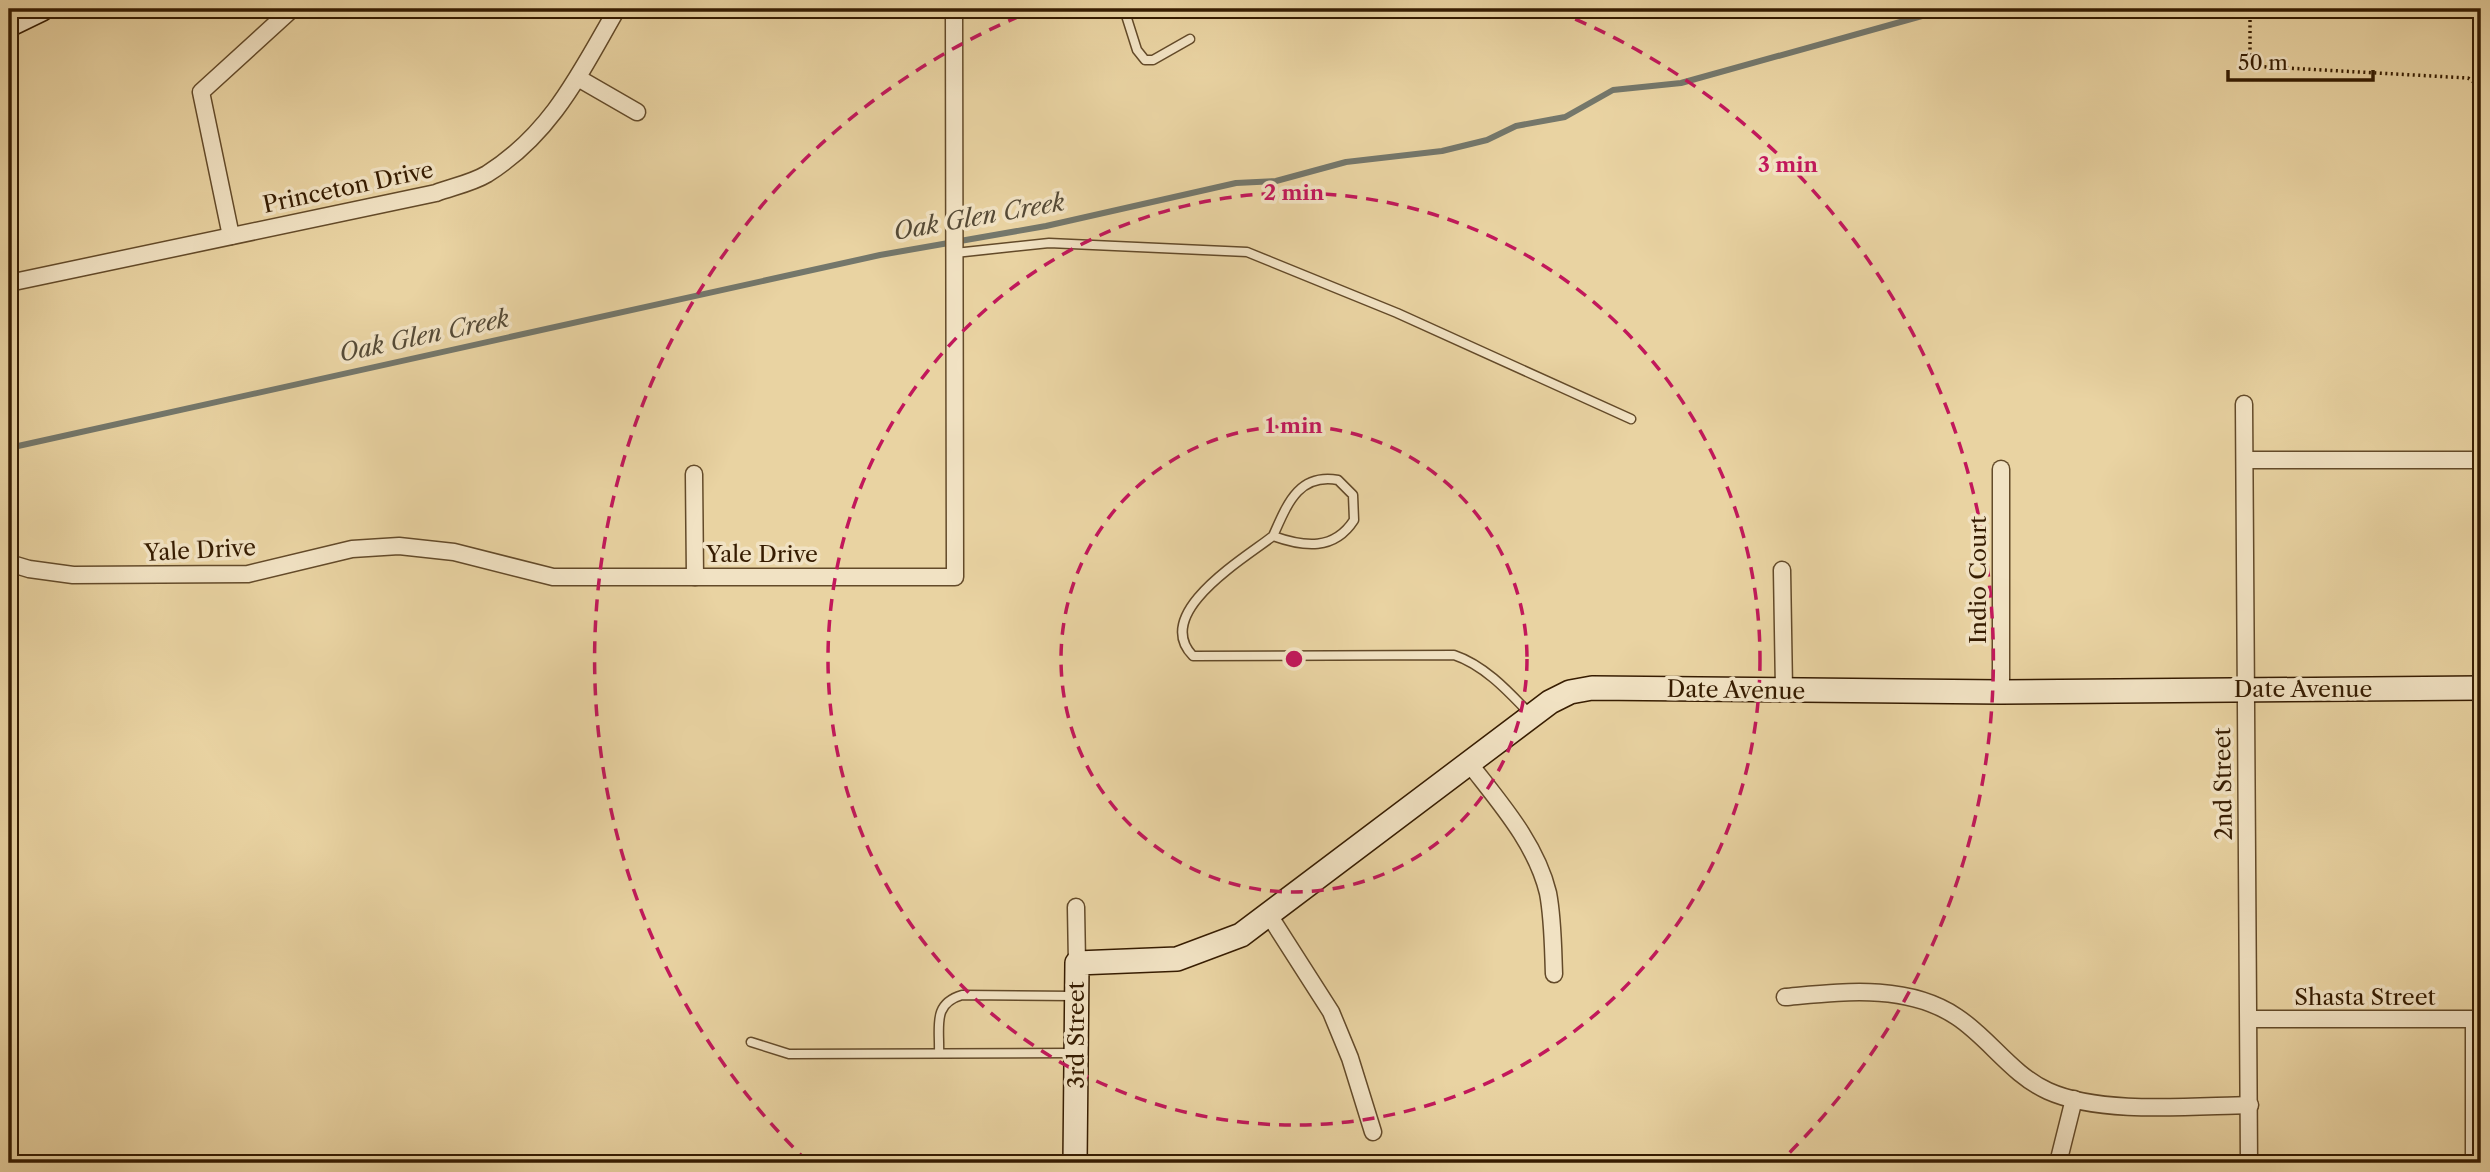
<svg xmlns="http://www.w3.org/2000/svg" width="2490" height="1172" font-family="'Libre Caslon Text',serif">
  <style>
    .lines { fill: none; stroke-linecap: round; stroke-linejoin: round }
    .stream { stroke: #74776b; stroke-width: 6 }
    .lane-casing { stroke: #634a29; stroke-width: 11 }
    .street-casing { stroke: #634a29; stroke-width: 19 }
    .secondary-casing { stroke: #361c01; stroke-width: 26 }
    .path { stroke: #361c01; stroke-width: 3.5; stroke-dasharray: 2 3.5; stroke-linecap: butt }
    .lane { stroke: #f1e2c3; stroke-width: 8 }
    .street { stroke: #f1e2c3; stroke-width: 16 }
    .secondary { stroke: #f1e2c3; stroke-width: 23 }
    .ring { fill: none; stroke: #c2185b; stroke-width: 3.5; stroke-dasharray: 12 9 }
    .labels { text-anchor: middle; stroke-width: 7; stroke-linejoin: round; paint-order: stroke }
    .street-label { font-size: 23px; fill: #361c01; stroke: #f1e2c3 }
    .water-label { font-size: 24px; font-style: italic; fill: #554a36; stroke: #f1e2c3 }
    .centre { fill: #c2185b; stroke: #f1e2c3; stroke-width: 3.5 }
    .ring-label { font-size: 21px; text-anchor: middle; font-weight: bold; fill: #c2185b; stroke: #f1e2c3; stroke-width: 7; stroke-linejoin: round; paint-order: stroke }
  </style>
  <rect width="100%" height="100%" fill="#e9d3a2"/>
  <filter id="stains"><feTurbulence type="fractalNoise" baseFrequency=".00286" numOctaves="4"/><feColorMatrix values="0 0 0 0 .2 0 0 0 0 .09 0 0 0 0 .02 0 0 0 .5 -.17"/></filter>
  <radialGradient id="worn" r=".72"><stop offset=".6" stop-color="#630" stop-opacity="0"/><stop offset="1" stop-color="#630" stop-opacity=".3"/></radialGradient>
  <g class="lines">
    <path class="stream" d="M9,448L880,255L1046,226L1236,183L1276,181L1346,162L1442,151L1487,140L1516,126L1565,117L1613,90L1681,83L1947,9"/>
    <g class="lane-casing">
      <g id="lane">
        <path d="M1124,9L1137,50L1145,60H1153L1190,39"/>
        <path d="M955,253L1049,243L1247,252L1397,313L1631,419"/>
        <path d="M1273,536C1287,505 1298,473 1338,480L1353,495L1354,520C1334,551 1304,547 1273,536C1245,558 1151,613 1193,656L1454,655C1484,665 1508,691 1529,713"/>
        <path d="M751,1042L789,1054L1073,1053"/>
        <path d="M939,1053C940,1026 932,1004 962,995L1074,996"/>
      </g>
    </g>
    <g class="street-casing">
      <g id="street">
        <path d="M578,78L637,112"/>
        <path d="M231,236L201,92L292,9"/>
        <path d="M9,283L436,193C452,187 472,183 487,174C552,133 580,73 617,9"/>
        <path d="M2244,404L2249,1163"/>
        <path d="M2245,460H2481"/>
        <path d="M694,474L695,577"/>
        <path d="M9,563L29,569L73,575L248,574L352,549L399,546L454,552L553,577H955L954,9"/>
        <path d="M1782,570L1784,690"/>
        <path d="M2001,692V469"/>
        <path d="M1469,763C1499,802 1536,843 1548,893C1553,919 1553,948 1554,974"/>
        <path d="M1076,907L1077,963"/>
        <path d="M1269,915L1331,1012L1350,1058L1373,1132"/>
        <path d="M1785,997C1841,992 1907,983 1957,1017C1989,1038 2012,1075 2048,1091C2101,1115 2192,1106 2250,1105"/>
        <path d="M2249,1019H2481"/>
        <path d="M2474,1019V1163"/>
        <path d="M2058,1163L2074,1099"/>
      </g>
    </g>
    <g class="secondary-casing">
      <g id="secondary">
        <path d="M9,25L42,9"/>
        <path d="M1075,1163L1077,963L1177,959L1241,935L1550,702L1570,692L1592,688L2001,692L2481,688"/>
      </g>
    </g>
    <path class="path" d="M2250,9V66L2468,78L2481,87"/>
    <use href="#lane" class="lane"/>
    <use href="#street" class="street"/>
    <use href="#secondary" class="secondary"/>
  </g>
  <g class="ring">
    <circle cx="1294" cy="659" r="233"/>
    <circle cx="1294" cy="659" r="466"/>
    <path d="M808 1162A699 699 0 0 1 1032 11M1556 11A699 699 0 0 1 1780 1162"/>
  </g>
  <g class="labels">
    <g class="street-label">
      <text transform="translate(348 187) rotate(-12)" y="8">Princeton Drive</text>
      <text transform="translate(200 550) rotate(-3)" y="8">Yale Drive</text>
      <text x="762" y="562">Yale Drive</text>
      <text transform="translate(1978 580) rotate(-90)" y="8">Indio Court</text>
      <text x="2303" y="697">Date Avenue</text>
      <text transform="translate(1736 690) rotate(1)" y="8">Date Avenue</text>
      <text transform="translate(2223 784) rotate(-91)" y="8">2nd Street</text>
      <text x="2365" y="1005">Shasta Street</text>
      <text transform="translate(1076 1035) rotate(-90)" y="8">3rd Street</text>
    </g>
    <g class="water-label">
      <text transform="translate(979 217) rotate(-10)" y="8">Oak Glen Creek</text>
      <text transform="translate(424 336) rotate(-12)" y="8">Oak Glen Creek</text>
    </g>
  </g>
  <circle cx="1294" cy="659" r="10" class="centre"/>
  <g class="ring-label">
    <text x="1788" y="172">3 min</text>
    <text x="1294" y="200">2 min</text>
    <text x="1294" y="433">1 min</text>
  </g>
  <rect width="2490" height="1172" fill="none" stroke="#e9d3a2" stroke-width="35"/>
  <rect x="10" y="10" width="2469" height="1151" fill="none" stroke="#361c01" stroke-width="3.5"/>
  <rect x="18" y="18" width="2455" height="1137" fill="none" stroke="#361c01" stroke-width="2"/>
  <path d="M2228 70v10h145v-10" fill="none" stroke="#361c01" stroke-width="3.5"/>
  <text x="2238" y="70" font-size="21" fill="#361c01" stroke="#f1e2c3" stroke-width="5" paint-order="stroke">50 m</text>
  <rect width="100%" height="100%" filter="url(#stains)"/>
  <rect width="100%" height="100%" fill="url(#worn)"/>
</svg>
